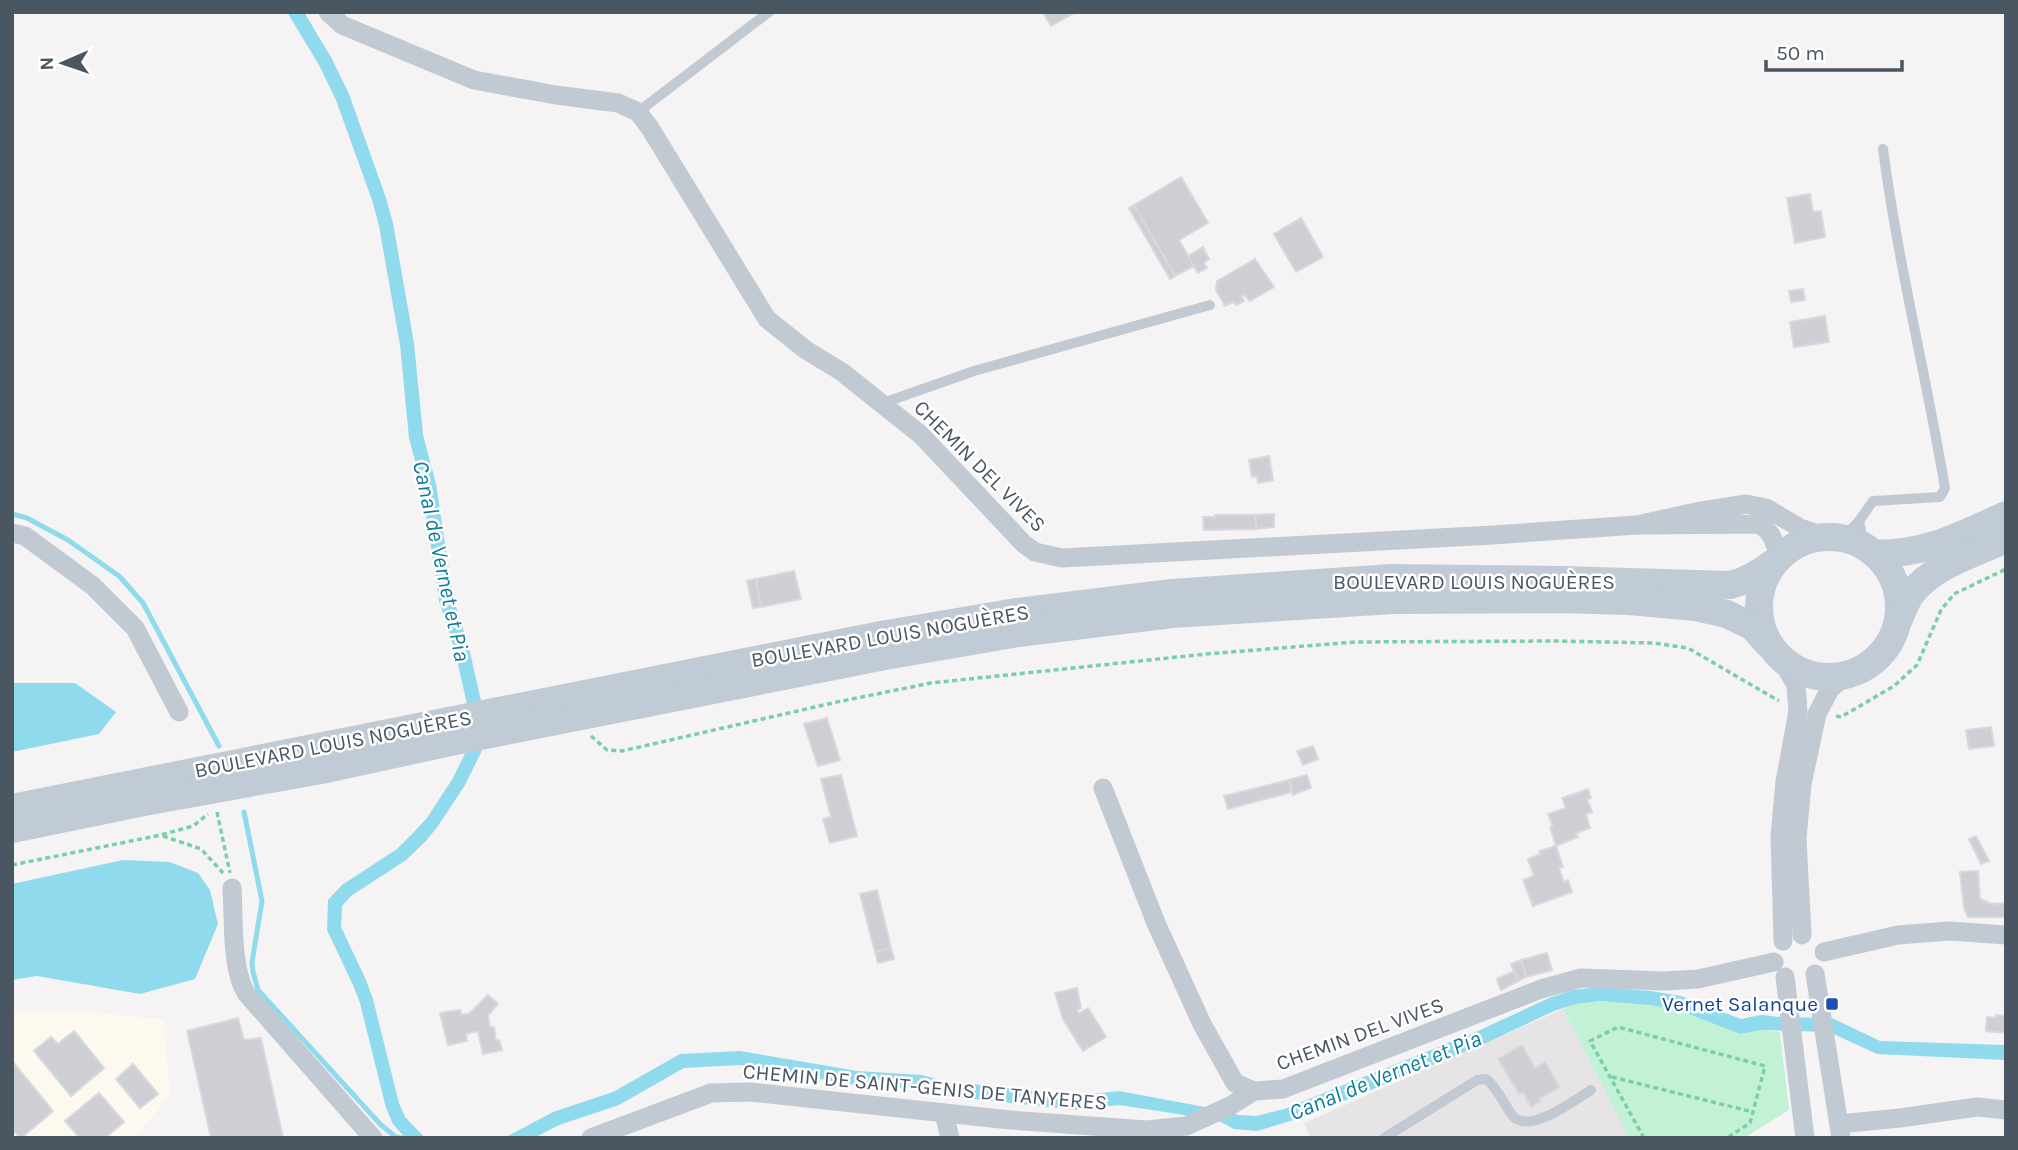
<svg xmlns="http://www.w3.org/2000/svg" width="2018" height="1150" font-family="Karla,sans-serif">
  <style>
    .commercial { fill: #fdf9ef }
    .education { fill: #e6e4e5 }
    .green { fill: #c3f1d5 }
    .water { fill: #90daee }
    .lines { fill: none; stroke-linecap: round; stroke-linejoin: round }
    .stream { stroke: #90daee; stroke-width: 5 }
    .building { fill: #cdcfd5; stroke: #d7d9de; stroke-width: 2 }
    .path { stroke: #7ad0a6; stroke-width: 3.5; stroke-dasharray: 5 3.5; stroke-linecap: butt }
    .service { stroke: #c1cad2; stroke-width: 10 }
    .minor { stroke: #c1cad2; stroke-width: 19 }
    .secondary { stroke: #c1cbd6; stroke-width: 28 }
    .transit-dot { fill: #1a4fb4; stroke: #fff; stroke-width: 2.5 }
    .labels { text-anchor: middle; stroke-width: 5; stroke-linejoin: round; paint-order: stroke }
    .street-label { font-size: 21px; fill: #4a5661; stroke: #fff }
    .transit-label { font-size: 21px; fill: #164399; stroke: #fff; text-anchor: end }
    .water-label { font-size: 23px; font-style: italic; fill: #0c7c9b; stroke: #fff }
  </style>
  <rect width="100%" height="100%" fill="#f5f3f3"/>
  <path class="commercial" d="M74,1011L163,1019L170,1095L135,1138H12V1013Z"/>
  <path class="education" d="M1563,1009L1629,1138H1311L1304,1123Z"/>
  <path class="green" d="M1600,1001L1649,1005L1678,1010L1740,1034L1762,1030L1780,1032L1789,1110L1744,1138H1629L1563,1009L1576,1004Z"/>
  <g class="water">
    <path d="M287,12H304L332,59L349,94L386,198L393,223L414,343L423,435L436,484L453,597L469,648L489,736L465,785L438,826L426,841L406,860L351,896L342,906L341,927L366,980L373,999L399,1103L405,1117L425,1138H405L393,1124L386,1108L360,1003L353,985L327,930L328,900L342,885L397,849L415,831L427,818L453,778L474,735L455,651L439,601L422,487L409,438L400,345L379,226L373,203L336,100L319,65Z"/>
    <path d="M12,683H75L116,712L99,734L12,752Z"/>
    <path d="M123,860L170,862L198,873L210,890L218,924L195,979L140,994L37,976L12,980V884Z"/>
    <path d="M1599,987L1651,991L1681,996L1741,1019L1761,1015L1780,1017L1832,1018L1880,1041L2006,1045V1060L1877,1054L1829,1032L1762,1030L1740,1034L1678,1010L1649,1005L1600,1001L1576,1004L1554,1011L1484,1044L1307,1116L1257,1131L1234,1129L1217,1120L1119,1105L1076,1110L947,1096L920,1089L855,1085L739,1065L684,1068L619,1105L559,1125L534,1138H504L553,1112L613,1092L680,1054L740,1051L857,1071L922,1075L954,1084H973L1076,1096L1119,1091L1232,1112L1238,1115L1256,1116L1284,1109L1478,1031L1549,998L1573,990Z"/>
  </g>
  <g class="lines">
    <g class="stream">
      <path d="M12,514L27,518L68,540L119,576L143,603L219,746"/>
      <path d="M244,812L262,901L252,962L253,972L258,990L381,1125L396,1137L402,1138"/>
    </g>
  </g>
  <g class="building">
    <path d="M1043,12H1073L1074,13L1051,26Z"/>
    <path d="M1181,177L1208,223L1179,240L1194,266L1175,276L1134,205Z"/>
    <path d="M1810,194L1813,212L1821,211L1825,237L1795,243L1787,198Z"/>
    <path d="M1134,205L1175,276L1170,279L1129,208Z"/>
    <path d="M1301,218L1323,257L1296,272L1274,234Z"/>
    <path d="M1203,247L1209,259L1204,263L1207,268L1198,273L1188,256Z"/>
    <path d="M1255,259L1274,287L1250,301L1244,295L1241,296L1244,301L1236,305L1234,302L1225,306L1216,290L1217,281Z"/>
    <path d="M1803,289L1805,300L1791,302L1789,291Z"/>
    <path d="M1825,316L1829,342L1794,347L1790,322Z"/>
    <path d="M1269,456L1273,480L1258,483L1257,476L1252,477L1249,460Z"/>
    <path d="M1274,514V527L1256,529L1255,515Z"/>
    <path d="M1215,515H1255L1256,529L1204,530L1203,517H1215Z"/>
    <path d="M794,571L801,599L761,607L756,579Z"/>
    <path d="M756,579L761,607L753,608L747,581Z"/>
    <path d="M827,718L840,760L818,766L804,724Z"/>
    <path d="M1991,727L1994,746L1969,749L1966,730Z"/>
    <path d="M1313,746L1318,759L1303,765L1297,751Z"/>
    <path d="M841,775L857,836L830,843L823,819L831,817L821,779Z"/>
    <path d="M1307,775L1311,788L1293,795L1289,780Z"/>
    <path d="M1289,780L1292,792L1228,809L1224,796Z"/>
    <path d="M1588,789L1591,798L1587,799L1592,812L1586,814L1590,828L1576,833L1578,837L1556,846L1550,827L1553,826L1548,814L1566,808L1562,798Z"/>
    <path d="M1976,836L1989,861L1981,864L1969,839Z"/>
    <path d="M1556,846L1563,867L1559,868L1564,882L1568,880L1572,892L1533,906L1523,880L1534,876L1528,859L1541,854L1539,851Z"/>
    <path d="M1978,871L1980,899L1991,904L2005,903L2006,917H1968L1964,908L1960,872Z"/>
    <path d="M877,890L891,948L875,952L860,894Z"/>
    <path d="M891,948L894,959L878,963L875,952Z"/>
    <path d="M1547,953L1552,970L1526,977L1521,960Z"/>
    <path d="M1521,960L1526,977L1518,981L1511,964Z"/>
    <path d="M1514,971L1518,981L1501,990L1497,979Z"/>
    <path d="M1077,988L1081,1008L1077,1010L1079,1014L1088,1008L1106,1037L1083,1051L1063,1019L1055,993Z"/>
    <path d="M488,995L498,1004L488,1015L490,1027H494L496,1041L499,1040L502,1050L483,1054L478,1031L466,1034L467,1041L448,1045L440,1013L460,1010L461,1015L470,1013Z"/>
    <path d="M1996,1015L2006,1016V1033L1986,1031L1987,1017L1996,1018Z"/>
    <path d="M238,1018L244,1040L261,1038L283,1138H211L187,1031Z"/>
    <path d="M74,1031L104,1068L71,1096L34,1051L51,1037L58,1044Z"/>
    <path d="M1522,1045L1535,1068L1545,1062L1560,1087L1539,1099L1541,1101L1531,1107L1523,1092L1519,1094L1498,1059Z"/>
    <path d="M12,1061L53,1111L21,1138L12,1130Z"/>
    <path d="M133,1064L158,1094L140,1108L116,1079Z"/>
    <path d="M99,1093L124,1122L105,1138H80L65,1121Z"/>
  </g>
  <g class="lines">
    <g class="path">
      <path d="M1836,716L1841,717L1894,686L1917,665L1941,610L1954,594L2006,569"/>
      <path d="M591,736L607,750L622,751L837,702L931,683L1206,654L1355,642L1555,641L1653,643L1688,648L1779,701"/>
      <path d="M217,812L230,873"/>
      <path d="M163,836L201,849L223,873"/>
      <path d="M12,865L161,835L193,826L208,814"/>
      <path d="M1612,1077L1753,1112"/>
      <path d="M1644,1138L1590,1041L1618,1027L1765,1066L1750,1123L1727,1138"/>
    </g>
    <g class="service">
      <path d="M638,112L769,12"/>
      <path d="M883,403L974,371L1210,305"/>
      <path d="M1859,521L1864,546"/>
      <path d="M1843,538L1859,521L1873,501L1940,497L1945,488C1926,375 1898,263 1883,149"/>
      <path d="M1384,1138L1477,1080L1486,1079C1498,1088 1503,1103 1512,1115C1528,1136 1575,1100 1591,1090"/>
    </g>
    <g class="minor">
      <path d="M328,12L342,25L474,80L556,95L618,103L638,112L650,128L767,319L806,350L842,372L921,435L1024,544L1035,552L1062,558L1493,535L1637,525"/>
      <path d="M12,533L25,536L93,586L135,628L179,712"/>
      <path d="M1780,556L1771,535L1761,524L1637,525L1696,512L1746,504L1766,508L1800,528L1824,536"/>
      <path d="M1782,661L1796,685L1798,711L1785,782L1780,836L1783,941"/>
      <path d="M1103,788L1156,923L1202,1024L1235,1083L1254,1091L1283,1089L1541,989L1581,978L1664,981L1698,979L1774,962"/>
      <path d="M232,888C234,918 231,969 246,993L373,1138"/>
      <path d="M1802,935L1797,838L1802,784L1817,714L1830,689L1846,676"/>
      <path d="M1824,952L1898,935L1950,931L2006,935"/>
      <path d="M1815,974L1841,1138"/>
      <path d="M1785,977L1805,1138"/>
      <path d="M944,1113L950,1138"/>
      <path d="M1839,1124L1900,1118L1977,1107L2006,1110"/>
      <path d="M591,1138L711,1093L750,1092L1010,1120L1147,1130L1186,1126L1230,1106L1254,1091"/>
    </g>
    <g class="secondary">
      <circle cx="1829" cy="607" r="70"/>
      <path d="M1875,554C1927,554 1960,536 2006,515"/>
      <path d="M1899,619C1903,610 1906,601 1911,594C1933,565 1974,554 2006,539"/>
      <path d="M12,808L881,635L1016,612L1172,593L1391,578L1562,580L1730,585C1747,581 1759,574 1773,563"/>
      <path d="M12,829L144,802L321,770L460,740L885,656L1018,633L1172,614L1392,600L1560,599L1629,601L1696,607L1727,614L1753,627L1767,643"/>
    </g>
  </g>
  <rect class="transit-dot" x="1825" y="997" width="14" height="14" rx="3.5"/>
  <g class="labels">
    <g class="street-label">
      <text transform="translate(980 466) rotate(45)" y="7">CHEMIN DEL VIVES</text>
      <text x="1474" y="589">BOULEVARD LOUIS NOGUÈRES</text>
      <text transform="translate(890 636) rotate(-10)" y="7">BOULEVARD LOUIS NOGUÈRES</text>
      <text transform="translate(333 744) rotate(-11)" y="7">BOULEVARD LOUIS NOGUÈRES</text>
      <text transform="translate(1360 1034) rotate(-20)" y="7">CHEMIN DEL VIVES</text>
      <text transform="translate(925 1087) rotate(5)" y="7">CHEMIN DE SAINT-GENIS DE TANYERES</text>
    </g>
    <g class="transit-label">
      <text x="1818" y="1011">Vernet Salanque</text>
    </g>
    <g class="water-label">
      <text transform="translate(442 561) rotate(78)" y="8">Canal de Vernet et Pia</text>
      <text transform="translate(1385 1075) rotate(-22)" y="8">Canal de Vernet et Pia</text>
    </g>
  </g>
  <rect width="2018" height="1150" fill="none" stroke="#4a5661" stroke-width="28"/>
  <g transform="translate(63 63) rotate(268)" stroke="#ffffff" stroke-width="5" paint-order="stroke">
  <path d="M0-5L12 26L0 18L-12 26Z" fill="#4a5661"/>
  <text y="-10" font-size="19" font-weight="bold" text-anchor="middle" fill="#4a5661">N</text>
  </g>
  <path d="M1766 60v10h136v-10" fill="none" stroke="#4a5661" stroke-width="3.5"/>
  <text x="1776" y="60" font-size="21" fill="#4a5661" stroke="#ffffff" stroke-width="5" paint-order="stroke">50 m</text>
</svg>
